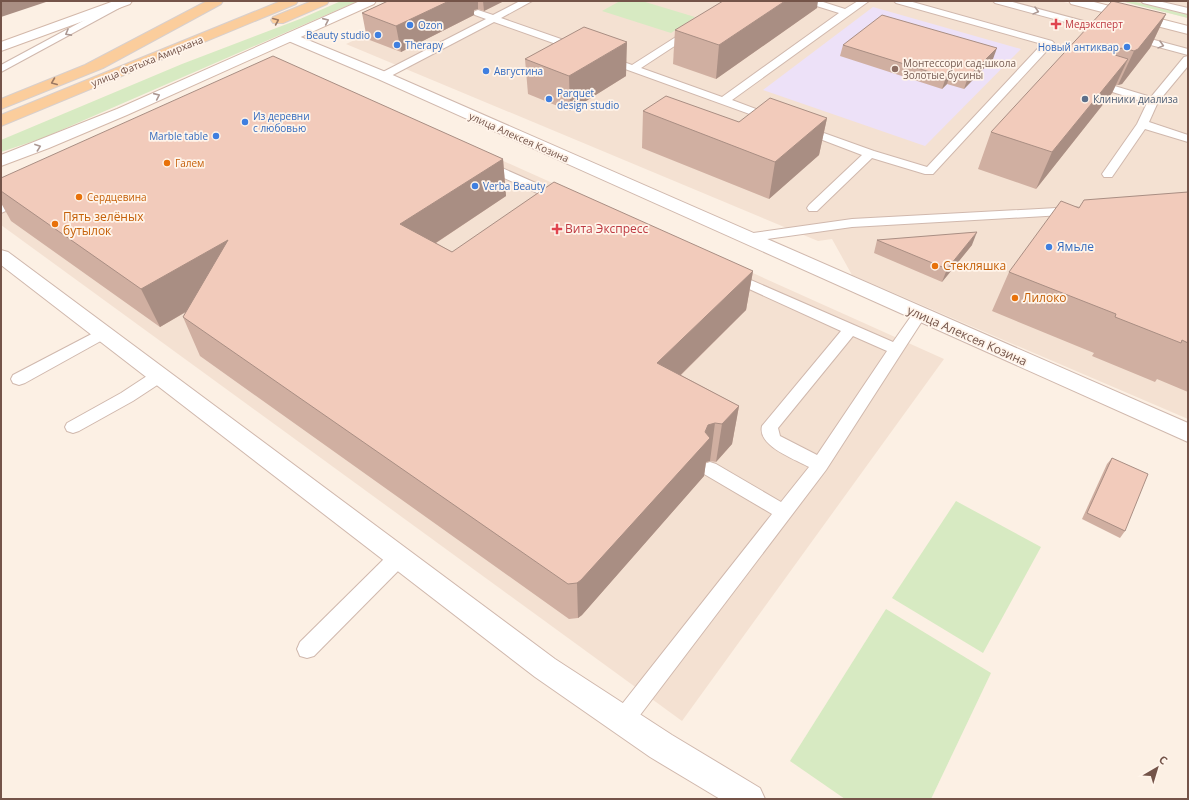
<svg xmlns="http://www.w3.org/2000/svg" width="1189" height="800" font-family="'Open Sans',sans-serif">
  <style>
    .residential { fill: #f4e1d2 }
    .education { fill: #ede1f8 }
    .green { fill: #d7eac2 }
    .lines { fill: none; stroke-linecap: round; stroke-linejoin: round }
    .service-casing { stroke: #d0b8ad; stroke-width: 2 }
    .minor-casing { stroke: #d0b8ad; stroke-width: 2 }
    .secondary-casing { stroke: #d3b8aa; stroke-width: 2 }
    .primary-casing { stroke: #d8cfcc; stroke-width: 2 }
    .service { fill: #fff; fill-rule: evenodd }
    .minor { fill: #fff; fill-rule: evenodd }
    .secondary { fill: #fff; fill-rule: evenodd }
    .primary { fill: #fbcd9c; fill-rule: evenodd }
    .wall { fill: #d0afa1 }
    .shaded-wall { fill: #a98e83 }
    .building { fill: #f2cbbb; stroke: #a98e83 }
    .oneway { stroke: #ac9892 }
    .oneway2 { stroke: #9c7862 }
    .health-dot { fill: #e0444e; stroke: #fff4ea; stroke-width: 1.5 }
    .shop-dot { fill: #3f7fe0; stroke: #fff4ea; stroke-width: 1.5 }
    .education-dot { fill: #8d6e63; stroke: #fff4ea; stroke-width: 1.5 }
    .service-dot { fill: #5c6f8a; stroke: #fff4ea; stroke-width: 1.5 }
    .food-dot { fill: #e8710a; stroke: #fff4ea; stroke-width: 1.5 }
    .labels { text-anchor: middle; stroke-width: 3.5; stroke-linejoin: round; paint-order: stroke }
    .far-health-label { font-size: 10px; fill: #be3a42; stroke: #fff4ea; text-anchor: start }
    .far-shop-label { font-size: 10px; fill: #366cbe; stroke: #fff4ea; text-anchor: start }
    .far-street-label { font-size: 10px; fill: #745449; stroke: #fff4ea }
    .far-education-label { font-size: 10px; fill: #785e54; stroke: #fff4ea; text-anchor: start }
    .far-service-label { font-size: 10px; fill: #4e5e75; stroke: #fff4ea; text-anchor: start }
    .far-food-label { font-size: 10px; fill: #c56008; stroke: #fff4ea; text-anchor: start }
    .food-label { font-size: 12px; fill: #c56008; stroke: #fff4ea; text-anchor: start }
    .health-label { font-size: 12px; fill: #be3a42; stroke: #fff4ea; text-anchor: start }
    .shop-label { font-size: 12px; fill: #366cbe; stroke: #fff4ea; text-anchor: start }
    .street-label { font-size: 12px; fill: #745449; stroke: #fff4ea }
  </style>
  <rect width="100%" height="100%" fill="#fcf0e4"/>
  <g class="residential">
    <path d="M438,1H1060L1188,34V419L852,275L832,239L818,241L346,44Z"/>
    <path d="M1121,1H1188V18Z"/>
    <path d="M281,61L944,359L682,721L1,225V187Z"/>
  </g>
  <path class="education" d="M873,7L1021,49L925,146L763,90Z"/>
  <g class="green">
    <path d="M341,1H358L43,138L1,152V140L182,64L300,19Z"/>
    <path d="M620,1H642L695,17L671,33L602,11Z"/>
    <path d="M1121,1H1132L1188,15V18Z"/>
    <path d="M956,501L1041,547L983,653L892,598Z"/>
    <path d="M886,609L991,673L931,799H845L790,761Z"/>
  </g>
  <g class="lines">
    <g class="service-casing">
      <g id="service">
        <path d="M120,1H132L1,72V65Z"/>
        <path d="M520,1H532L501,18L581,46L582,48L581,50H573L494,22L387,78H379L378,76L379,74L486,19L475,15L473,13L475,11L478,10L493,15Z"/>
        <path d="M805,1H820L845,9L858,1H869L732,100L777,117L779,119L777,121H769L603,61L602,59L607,56L632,65L690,28H696L698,30L696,32L641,68L722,97L839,13L807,3Z"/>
        <path d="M894,1H909L1052,41L1054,43L933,174H925L872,158L817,211H809L807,208L809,205L862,155L799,131L797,129L799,127H807L874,151L927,167L1042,44L896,3Z"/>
        <path d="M993,1H1009L1188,49V55L995,3Z"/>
        <path d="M1141,1H1158L1188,8V14L1143,3Z"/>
        <path d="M1188,56V66L1158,102L1149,122L1188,135V142L1145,129L1112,177H1104L1102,174L1137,124L1147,103L1100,88L1099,86L1100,84H1108L1151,97L1184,57Z"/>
        <path d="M484,160L565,196L567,199L565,202H557L480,167L478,164L480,161Z"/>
        <path d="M23,195L27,196L29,199L27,202L1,213V204Z"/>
        <path d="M1075,207L1080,208L1081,211L1080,214L852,227L746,242L741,241L739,238L741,235L746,234L852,219Z"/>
        <path d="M730,271L893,342L914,312L919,310L924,312L926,315L826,470L631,727L623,731L615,727L612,720L615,713L772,514L704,474L701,469L704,464L710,462L716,464L781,502L809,467C795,459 757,446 762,426L841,331L725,278L723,275L725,272ZM853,336L887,351L817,455L780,436L778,428Z"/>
        <path d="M103,328L108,329L110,333L108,337L25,383L19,385L13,383L11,379L13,375Z"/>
        <path d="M159,370L165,372L167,376L165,380L133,401L79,431L73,433L67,431L65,427L67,423L121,393L153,372Z"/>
        <path d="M399,549L406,551L408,557L406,563L314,656L307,658L300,656L297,649L300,642L392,551Z"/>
      </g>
    </g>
    <g class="minor-casing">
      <g id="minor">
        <path d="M291,33L388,73L1188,423V442L378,79L286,40L284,37L286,34Z"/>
        <path d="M1,250L8,252L555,659L672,735L760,788L765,799H720L650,757L535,677L1,265Z"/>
      </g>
    </g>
    <g class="secondary-casing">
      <g id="secondary">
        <path d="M114,1H132L130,4L1,51V42Z"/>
        <path d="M360,1H376L374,4L127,115L49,148L1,166V155L117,109Z"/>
        <path d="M1069,1H1090L1188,26V34L1071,4Z"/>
      </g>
    </g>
    <g class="primary-casing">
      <g id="primary">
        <path d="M207,1H223L221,4L103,68L1,109V99L85,65Z"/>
        <path d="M281,1H298L296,4L1,126V115Z"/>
        <path d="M312,1H329L327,4L283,23H273L271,20L273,17Z"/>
      </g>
    </g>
    <use href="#service" class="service"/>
    <use href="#minor" class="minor"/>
    <use href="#secondary" class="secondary"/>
    <use href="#primary" class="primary"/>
  </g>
  <g class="wall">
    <path d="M388,1H504L484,11L478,9L475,10H474V15L401,52L367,39L362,13Z"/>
    <path d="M817,8L716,79L673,64L675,30Z"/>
    <path d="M1166,14L1150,48L1122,84L1118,85H1116L1112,93L1036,189L978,169L991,132Z"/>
    <path d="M843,45L993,59L964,89L947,84L942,89L840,56Z"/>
    <path d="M525,59L626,76L570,111L528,94Z"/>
    <path d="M643,111L739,122L827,118L819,155L769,199L642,148Z"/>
    <path d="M503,159L506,196L436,243L452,252L753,271L746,310L681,375L739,406L732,444L716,462L710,461L706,462L704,476L582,615L578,618L569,619L200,356L183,317L186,312L160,327L11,221L1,203V178Z"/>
    <path d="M1188,192V392L1157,379L1155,382L1092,356L1094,353L992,311L1009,272L1079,208Z"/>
    <path d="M877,240L972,245L942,282L874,253Z"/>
    <path d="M1112,458L1125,531L1120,538L1082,519L1107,464Z"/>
  </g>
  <g class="shaded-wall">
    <path d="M1,1H49L1,17Z"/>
    <path d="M449,1H478V9L474,10V15L401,52L396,26Z"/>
    <path d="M483,1H504L484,11Z"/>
    <path d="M785,1H818L817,8L716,79L719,45Z"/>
    <path d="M1166,14L1150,48L1122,84L1118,85L1134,51Z"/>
    <path d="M627,42L626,76L570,111L569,76Z"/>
    <path d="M997,48L993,59L964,89L968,77Z"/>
    <path d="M1128,59L1112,93L1036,189L1052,152Z"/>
    <path d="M951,72L947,84L942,89L946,77Z"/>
    <path d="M827,118L819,155L769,199L775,162Z"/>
    <path d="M503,159L506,196L407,262L400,224Z"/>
    <path d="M977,232L972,245L942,282L947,269Z"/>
    <path d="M228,240L243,278L160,327L141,289Z"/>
    <path d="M753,271L746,310L654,401L657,363Z"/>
    <path d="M739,406L732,444L716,462L722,424Z"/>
    <path d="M715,423L710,461L706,462L704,476L582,615L578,618L577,583L705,432L708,425Z"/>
  </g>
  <g class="building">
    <path d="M388,1H449L396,26L362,13Z"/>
    <path d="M723,1H785L719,45L675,30Z"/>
    <path d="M1112,1L1166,14L1138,49L1134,51L1124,48L1114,49L1113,52L1115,55L1128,59L1052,152L991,132Z"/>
    <path d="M882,15L997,48L968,77L951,72L946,77L843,45Z"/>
    <path d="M584,27L627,42L569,76L525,59Z"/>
    <path d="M273,56L503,159L400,224L452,252L554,182L753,271L657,363L739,406L722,424L715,423L708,425L705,432L710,438L581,580L577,583L568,584L183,317L228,240L141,289L1,191V178Z"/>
    <path d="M666,96L739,122L770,98L827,118L775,162L643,111Z"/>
    <path d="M1188,192V343L1182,340L1181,343L1115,317L1116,314L1009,272L1061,201L1079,208L1084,200Z"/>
    <path d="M977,232L947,269L877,240Z"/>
    <path d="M1112,458L1148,474L1125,531L1087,513Z"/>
  </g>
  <defs><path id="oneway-chevron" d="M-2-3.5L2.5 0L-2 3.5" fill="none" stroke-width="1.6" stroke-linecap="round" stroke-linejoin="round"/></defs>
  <g class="oneway">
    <use href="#oneway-chevron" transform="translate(1036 11) rotate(15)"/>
    <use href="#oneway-chevron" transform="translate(326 21) rotate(-24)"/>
    <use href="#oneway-chevron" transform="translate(68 33) rotate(151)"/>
    <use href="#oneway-chevron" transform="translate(1161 45) rotate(15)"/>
    <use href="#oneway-chevron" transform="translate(157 96) rotate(-24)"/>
    <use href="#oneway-chevron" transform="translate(38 147) rotate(-20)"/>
  </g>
  <g class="oneway2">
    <use href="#oneway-chevron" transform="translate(276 21) rotate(-23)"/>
    <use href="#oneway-chevron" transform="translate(54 82) rotate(158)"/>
  </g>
  <g class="health-dot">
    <path d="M1054 18h4v4h4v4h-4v4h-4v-4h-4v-4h4z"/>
    <path d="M555 223h4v4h4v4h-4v4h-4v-4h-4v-4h4z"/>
  </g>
  <g class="shop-dot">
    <circle cx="410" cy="25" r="4"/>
    <circle cx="378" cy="35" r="4"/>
    <circle cx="397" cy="45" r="4"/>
    <circle cx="1127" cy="47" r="4"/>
    <circle cx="486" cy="71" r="4"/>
    <circle cx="549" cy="99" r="4"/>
    <circle cx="245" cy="122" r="4"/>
    <circle cx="216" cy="136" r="4"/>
    <circle cx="475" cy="186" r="4"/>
    <circle cx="1049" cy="247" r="4"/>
  </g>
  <circle class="education-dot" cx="895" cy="69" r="4"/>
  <circle class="service-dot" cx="1085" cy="99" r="4"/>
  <g class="food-dot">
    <circle cx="167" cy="163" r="4"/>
    <circle cx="79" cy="197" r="4"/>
    <circle cx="55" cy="224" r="4"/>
    <circle cx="935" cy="266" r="4"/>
    <circle cx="1015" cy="298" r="4"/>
  </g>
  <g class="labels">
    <g class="far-health-label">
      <text x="1065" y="28">Медэксперт</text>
    </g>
    <g class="far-shop-label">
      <text x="418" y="29">Ozon</text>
      <text x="370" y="39" text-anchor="end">Beauty studio</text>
      <text x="405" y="49">Therapy</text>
      <text x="1119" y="51" text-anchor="end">Новый антиквар</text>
      <text x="494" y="75">Августина</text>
      <text x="557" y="97">Parquet<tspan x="557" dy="12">design studio</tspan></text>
      <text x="253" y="120">Из деревни<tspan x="253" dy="12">с любовью</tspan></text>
      <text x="208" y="140" text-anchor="end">Marble table</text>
      <text x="483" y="190">Verba Beauty</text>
    </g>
    <g class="far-street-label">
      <text transform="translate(147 61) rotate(-22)" y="4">улица Фатыха Амирхана</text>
      <text transform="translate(519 137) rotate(24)" y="4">улица Алексея Козина</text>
    </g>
    <g class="far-education-label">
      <text x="903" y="67">Монтессори сад-школа<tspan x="903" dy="12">Золотые бусины</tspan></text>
    </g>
    <g class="far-service-label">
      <text x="1093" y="103">Клиники диализа</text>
    </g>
    <g class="far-food-label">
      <text x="175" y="167">Галем</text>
      <text x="87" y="201">Сердцевина</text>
    </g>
    <g class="food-label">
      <text x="63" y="221">Пять зелёных<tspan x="63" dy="14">бутылок</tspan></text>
      <text x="943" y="270">Стекляшка</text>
      <text x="1023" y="302">Лилоко</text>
    </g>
    <g class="health-label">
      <text x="565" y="233">Вита Экспресс</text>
    </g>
    <g class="shop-label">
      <text x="1057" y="251">Ямьле</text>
    </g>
    <g class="street-label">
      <text transform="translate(967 336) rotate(24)" y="4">улица Алексея Козина</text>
    </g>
  </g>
  <rect width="1189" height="800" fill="none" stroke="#745449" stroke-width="4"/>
  <g transform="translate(1157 768) rotate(38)" stroke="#fff4ea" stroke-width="3" paint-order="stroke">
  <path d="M0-3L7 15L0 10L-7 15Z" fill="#745449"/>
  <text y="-6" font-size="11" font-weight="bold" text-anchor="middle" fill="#745449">С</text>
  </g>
</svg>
